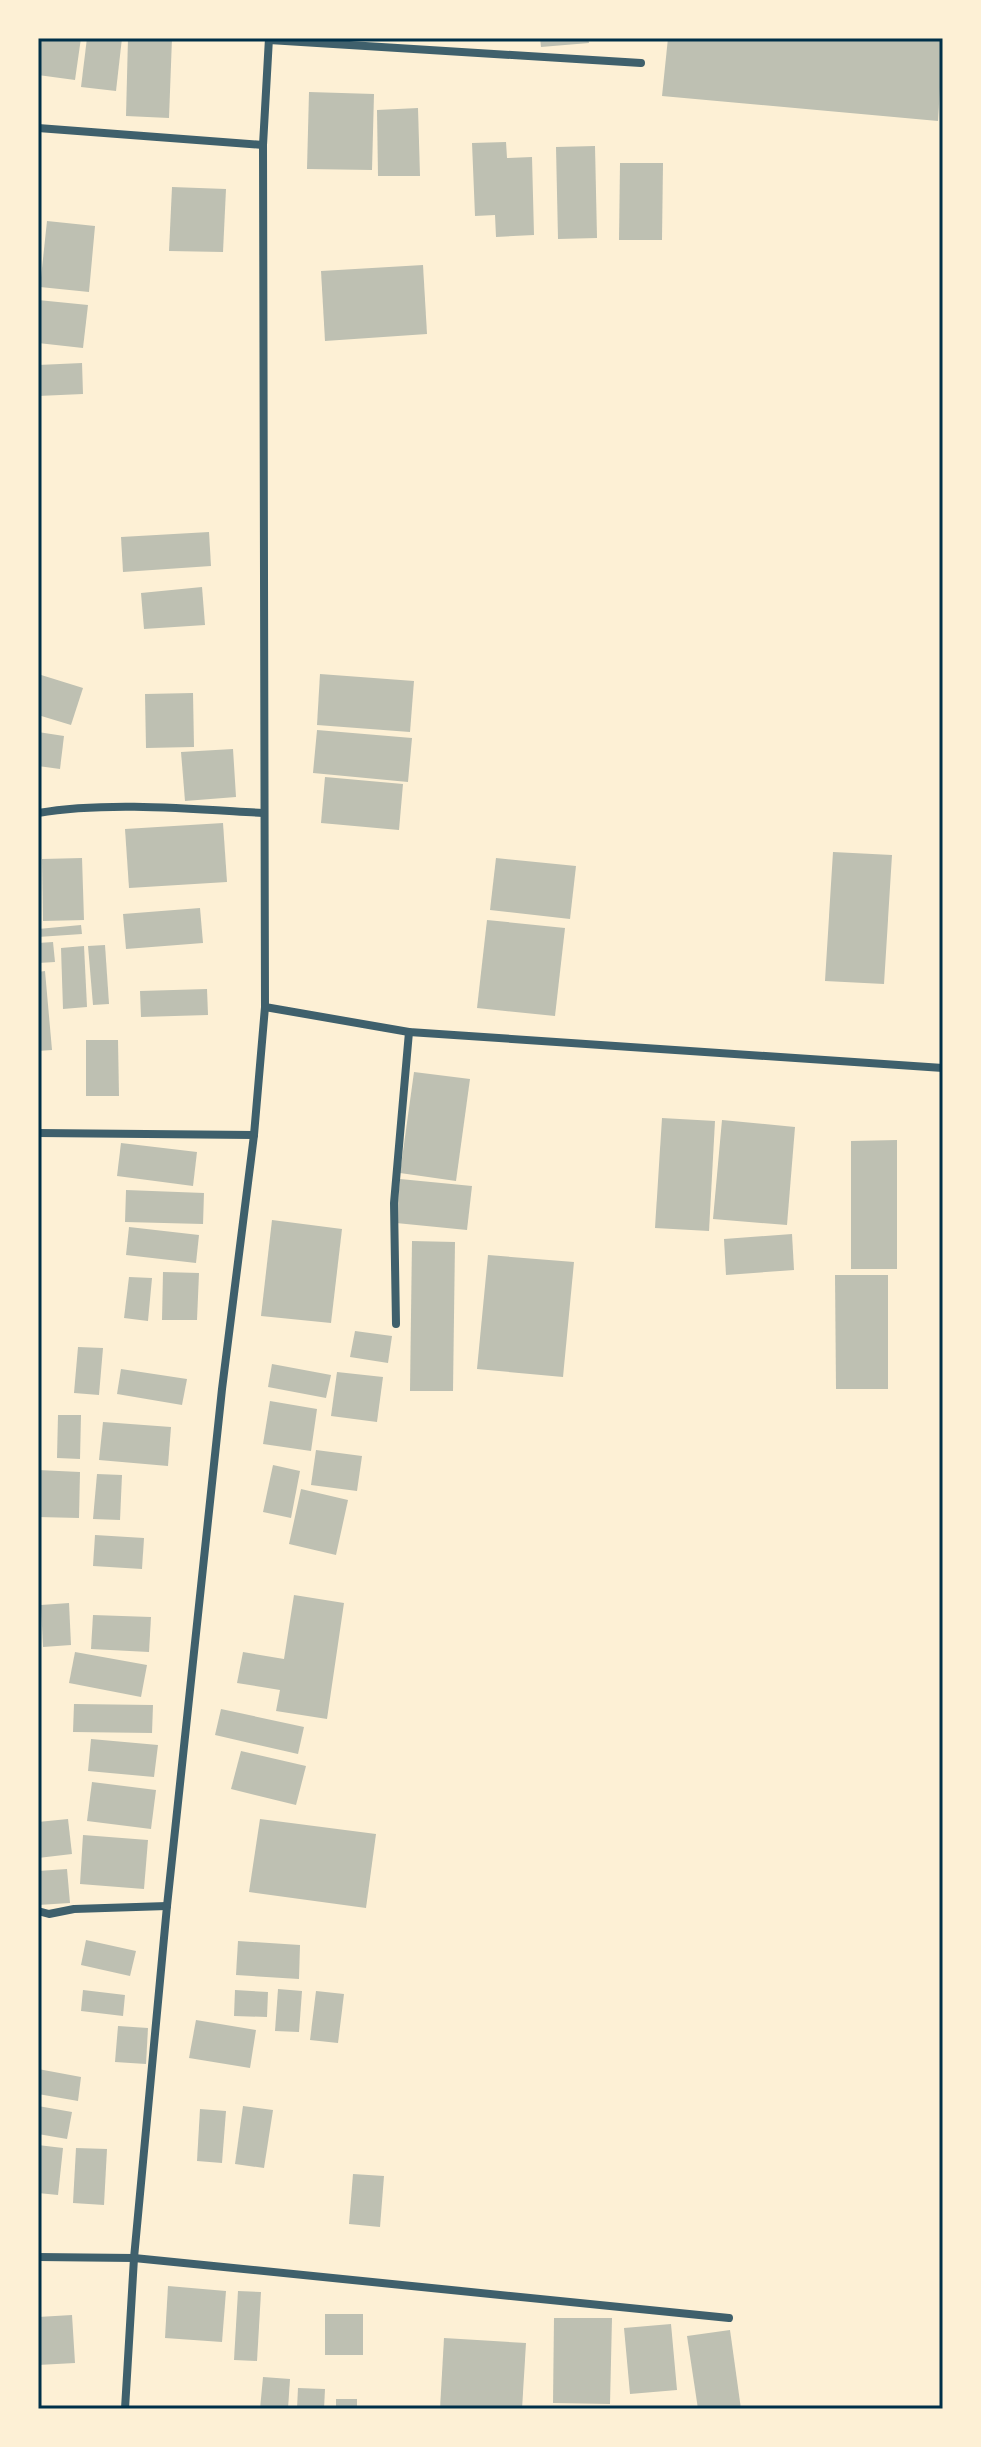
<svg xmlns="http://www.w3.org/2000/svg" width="981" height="2447" font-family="'PT Sans Narrow',sans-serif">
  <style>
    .building { fill: #bec0b2 }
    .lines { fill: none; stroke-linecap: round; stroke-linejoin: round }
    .minor { stroke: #3f606c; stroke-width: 8 }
    .neatline { fill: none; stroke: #003049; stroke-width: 3 }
  </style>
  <rect width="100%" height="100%" fill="#fdf0d5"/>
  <g class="building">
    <path d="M38,38H81L75,80L38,75Z"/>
    <path d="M87,38H122L116,91L81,87Z"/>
    <path d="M128,38H172L169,118L126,116Z"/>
    <path d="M540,38H588L589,43L541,47Z"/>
    <path d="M668,38H943L938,121L662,96Z"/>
    <path d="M309,92L374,94L372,170L307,169Z"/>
    <path d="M418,108L420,176H378L377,110Z"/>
    <path d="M506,142L507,158L532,157L534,235L496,237L495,215L475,216L472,143Z"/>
    <path d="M595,146L597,238L558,239L556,147Z"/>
    <path d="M620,163H663L662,240H619Z"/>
    <path d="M172,187L226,189L223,252L169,251Z"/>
    <path d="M47,221L95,226L89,292L40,287Z"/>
    <path d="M423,265L427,334L325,341L321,271Z"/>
    <path d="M38,300L88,305L83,348L38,343Z"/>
    <path d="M82,363L83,394L38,396V365Z"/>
    <path d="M209,532L211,566L123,572L121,537Z"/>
    <path d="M202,587L205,625L144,629L141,593Z"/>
    <path d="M38,674L83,688L71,725L38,715Z"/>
    <path d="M320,674L414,681L410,732L317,725Z"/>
    <path d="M193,693L194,747L146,748L145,694Z"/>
    <path d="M317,730L412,738L408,782L313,773Z"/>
    <path d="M38,732L64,736L60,769L38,766Z"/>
    <path d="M233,749L236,797L185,801L181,752Z"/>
    <path d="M325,777L403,784L399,830L321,823Z"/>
    <path d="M223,823L227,882L129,888L125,829Z"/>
    <path d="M833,852L892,855L884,984L825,981Z"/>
    <path d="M82,858L84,920L43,921L42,859Z"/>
    <path d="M496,858L576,866L570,919L490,910Z"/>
    <path d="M200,908L203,943L126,949L123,914Z"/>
    <path d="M487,920L565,928L555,1016L477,1008Z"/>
    <path d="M81,925L82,934L38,937V929Z"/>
    <path d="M53,942L55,962L38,963V943Z"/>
    <path d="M105,945L109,1004L93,1005L88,946Z"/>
    <path d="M84,946L87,1007L63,1009L61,948Z"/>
    <path d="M45,971L52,1050L38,1051V972Z"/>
    <path d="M207,989L208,1015L141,1017L140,991Z"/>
    <path d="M86,1040H118L119,1096H86Z"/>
    <path d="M414,1072L470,1079L456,1181L400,1173Z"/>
    <path d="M662,1118L715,1121L709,1231L655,1228Z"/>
    <path d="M722,1120L795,1127L787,1225L713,1219Z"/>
    <path d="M897,1140V1269H851V1141Z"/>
    <path d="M121,1143L197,1152L193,1186L117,1176Z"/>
    <path d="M400,1179L472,1186L467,1230L396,1223Z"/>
    <path d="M126,1190L204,1193L203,1224L125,1222Z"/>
    <path d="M272,1220L342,1229L331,1323L261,1316Z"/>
    <path d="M129,1227L199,1235L196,1263L126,1255Z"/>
    <path d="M792,1234L794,1270L726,1275L724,1239Z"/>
    <path d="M412,1241L455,1242L453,1391H410Z"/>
    <path d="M488,1255L574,1262L563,1377L477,1369Z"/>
    <path d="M163,1272L199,1273L197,1320H162Z"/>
    <path d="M835,1275H888V1389H836Z"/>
    <path d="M129,1277L152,1278L148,1321L124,1318Z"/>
    <path d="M355,1331L392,1336L388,1363L350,1357Z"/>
    <path d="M78,1347L103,1348L99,1395L74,1393Z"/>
    <path d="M272,1364L331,1375L326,1398L268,1387Z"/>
    <path d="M121,1369L187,1379L182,1405L117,1394Z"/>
    <path d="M337,1372L383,1377L377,1422L331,1416Z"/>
    <path d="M270,1401L317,1409L311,1451L263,1444Z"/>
    <path d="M58,1415H81L80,1459L57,1458Z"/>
    <path d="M103,1422L171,1427L168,1466L99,1460Z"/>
    <path d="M316,1450L362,1456L357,1491L311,1485Z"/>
    <path d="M273,1465L300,1471L291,1518L263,1512Z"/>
    <path d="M38,1470L80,1472L79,1518L38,1517Z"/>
    <path d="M97,1474L122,1475L120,1520L93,1519Z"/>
    <path d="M301,1489L348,1500L336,1555L289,1544Z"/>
    <path d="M95,1535L144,1538L142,1569L93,1566Z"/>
    <path d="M294,1595L344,1603L327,1719L276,1711L280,1690L237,1683L243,1652L284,1659Z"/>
    <path d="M69,1603L71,1645L43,1647L41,1605Z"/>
    <path d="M93,1615L151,1617L149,1652L91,1649Z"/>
    <path d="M75,1652L147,1665L141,1697L69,1683Z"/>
    <path d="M74,1704L153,1705L152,1733L73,1732Z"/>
    <path d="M221,1709L304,1727L298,1754L215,1735Z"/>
    <path d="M91,1739L158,1745L154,1777L88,1771Z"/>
    <path d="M241,1751L306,1766L296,1805L231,1789Z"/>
    <path d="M92,1782L156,1790L151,1829L87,1821Z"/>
    <path d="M68,1819L72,1854L38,1858V1822Z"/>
    <path d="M260,1819L376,1834L366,1908L249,1892Z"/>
    <path d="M83,1835L148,1840L144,1889L80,1884Z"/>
    <path d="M67,1869L70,1903L38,1905V1871Z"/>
    <path d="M86,1940L136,1951L130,1976L81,1965Z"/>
    <path d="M238,1941L300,1945L299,1979L236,1975Z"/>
    <path d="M278,1989L302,1991L299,2032L275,2031Z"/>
    <path d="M83,1990L125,1995L123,2016L81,2011Z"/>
    <path d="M235,1990L268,1992L267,2017L234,2016Z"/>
    <path d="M316,1991L344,1994L338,2043L310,2040Z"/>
    <path d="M196,2020L256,2030L250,2068L189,2058Z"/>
    <path d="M118,2026L148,2028L146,2064L115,2062Z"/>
    <path d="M38,2069L81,2077L78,2101L38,2094Z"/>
    <path d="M38,2106L72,2112L67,2139L38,2134Z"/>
    <path d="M243,2106L273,2110L264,2168L235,2164Z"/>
    <path d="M200,2109L226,2111L222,2163L197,2161Z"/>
    <path d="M38,2145L63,2148L58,2195L38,2193Z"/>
    <path d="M76,2148L107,2149L104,2205L73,2203Z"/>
    <path d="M353,2174L384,2176L380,2227L349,2224Z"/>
    <path d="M168,2286L226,2291L222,2342L165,2338Z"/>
    <path d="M238,2291L261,2292L257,2361L234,2360Z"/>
    <rect x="325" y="2314" width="38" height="41"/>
    <path d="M72,2315L75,2363L38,2365V2317Z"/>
    <path d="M554,2318H612L610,2404L553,2403Z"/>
    <path d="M671,2324L677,2390L630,2394L624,2328Z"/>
    <path d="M730,2330L741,2409H698L687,2336Z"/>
    <path d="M444,2338L526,2343L522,2409H440Z"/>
    <path d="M263,2377L290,2379L288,2409H260Z"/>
    <path d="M298,2388L325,2389L324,2409H297Z"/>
    <rect x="336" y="2399" width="21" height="10"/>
  </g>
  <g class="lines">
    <g class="minor">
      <path d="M269,40L641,63"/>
      <path d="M38,128L263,145"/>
      <path d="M38,813C107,801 193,809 263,813"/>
      <path d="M265,1007L409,1032L943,1068"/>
      <path d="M38,1133L254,1135"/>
      <path d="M396,1324L394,1203L409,1032"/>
      <path d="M38,1911L49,1914L74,1909L167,1906"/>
      <path d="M38,2257L134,2258L729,2318"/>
      <path d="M125,2409L134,2258L167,1906L222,1389L254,1135L265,1007L263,145L269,38"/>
    </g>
  </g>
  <rect width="981" height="2447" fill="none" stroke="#fdf0d5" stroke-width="80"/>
  <rect x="40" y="40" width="901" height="2367" class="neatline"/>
</svg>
